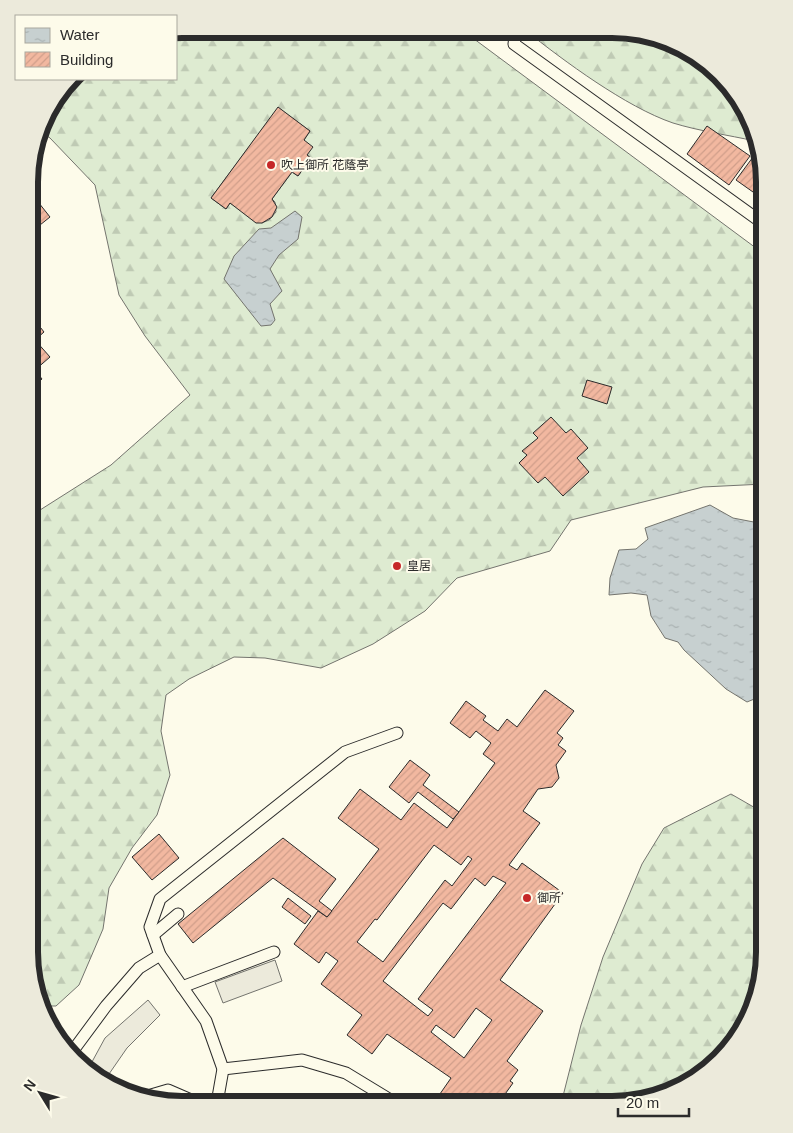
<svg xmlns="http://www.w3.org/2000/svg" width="793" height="1133" font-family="Helvetica,'Noto Sans JP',sans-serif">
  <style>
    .forest { fill: url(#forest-firs); stroke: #74746e; fill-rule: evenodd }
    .parking { fill: #eceadb; stroke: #74746e }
    .water { fill: url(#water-ripples); stroke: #74746e }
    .building { fill: url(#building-hatch); stroke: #2b2b2b; fill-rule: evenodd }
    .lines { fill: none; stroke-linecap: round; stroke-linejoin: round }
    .lane-casing { stroke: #2b2b2b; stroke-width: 13 }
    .lane { stroke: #fdfbea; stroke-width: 11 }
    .poi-dot { fill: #c62828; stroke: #fdfbea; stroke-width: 2 }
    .labels { text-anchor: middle; stroke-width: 4; stroke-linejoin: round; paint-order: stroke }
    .poi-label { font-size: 12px; fill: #2b2b2b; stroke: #fdfbea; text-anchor: start }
    .rim { fill: none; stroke: #2b2b2b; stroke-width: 6 }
  </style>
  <defs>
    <pattern id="forest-firs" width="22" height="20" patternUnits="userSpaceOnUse" patternTransform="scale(1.25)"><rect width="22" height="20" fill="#deebd1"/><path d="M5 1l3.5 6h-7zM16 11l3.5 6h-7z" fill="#bfcab4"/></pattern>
    <pattern id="water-ripples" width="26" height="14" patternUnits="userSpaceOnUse" patternTransform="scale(1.25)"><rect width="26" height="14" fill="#c7d0d0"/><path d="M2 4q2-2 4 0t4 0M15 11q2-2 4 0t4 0" fill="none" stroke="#abb3b3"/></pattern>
    <pattern id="building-hatch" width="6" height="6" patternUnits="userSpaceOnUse" patternTransform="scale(1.25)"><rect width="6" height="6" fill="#f2b8a0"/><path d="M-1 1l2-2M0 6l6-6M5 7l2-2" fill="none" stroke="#d09e8a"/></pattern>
  </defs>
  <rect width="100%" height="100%" fill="#fdfbea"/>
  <g class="forest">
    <path d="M176,30H462L764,254V484L703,487L571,520L550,551L457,578L425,611L373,644L321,668L265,658L234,657L189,679L166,695L161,731L170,775L157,815L132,848L109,888L103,929L79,985L56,1006H41L29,952V517L111,465L190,395L145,336L119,295L95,185L50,138L40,131L49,105L71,79H176ZM278,108L310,131L304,140L307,155L311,158L298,176L292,172L272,199L275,202L276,212L269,220L262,223L230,203L226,209L211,198Z"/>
    <path d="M525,30H632L704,60L749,114L755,141C728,135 699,131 673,123C626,107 564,61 525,30Z"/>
    <path d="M731,794L764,813V962L738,1037L679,1089L612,1104H561L581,1025L603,957L642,864L664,828Z"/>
  </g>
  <g class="parking">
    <path d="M275,960L282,981L223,1003L215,982Z"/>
    <path d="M148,1000L160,1015L127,1048L109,1074L108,1081L89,1073L87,1071L105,1038Z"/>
  </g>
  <g class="water">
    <path d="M295,211L302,217L298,239L279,255L270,269L282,291L270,304L275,320L271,325L261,326L224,279L234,256L259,229L271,228Z"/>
    <path d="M710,505L733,518L764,524V695L747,702L726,689L684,650L678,642L665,638L651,616L647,595L631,593L609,595L610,578L619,550L636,549L648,539L645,528Z"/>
  </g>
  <g class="building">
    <path d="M278,107L310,131L304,140L313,147L307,155L311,158L298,176L292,172L272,199L277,207L272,217L262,223H256L230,203L226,209L211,198Z"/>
    <path d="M707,126L750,156L729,185L687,154Z"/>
    <path d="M753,157L760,162L763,177L753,192L736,180Z"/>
    <path d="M764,188V208L755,201Z"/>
    <path d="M31,193L50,217L30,233V194Z"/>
    <path d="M30,314L44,332L35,340L50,357L35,370L42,379L30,389Z"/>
    <path d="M587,380L612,387L607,404L582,396Z"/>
    <path d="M551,417L566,433L571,429L588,448L577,458L589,472L563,496L545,477L538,483L519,463L527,455L522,451L538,438L533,433Z"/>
    <path d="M545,690L574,711L557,733L563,738L558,745L566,751L556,765L559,778L552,787L538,789L523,811L540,823L509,865L517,870L522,863L563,893L500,980L543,1011L507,1061L518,1070L510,1081L513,1083L498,1104H433L451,1078L387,1034L372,1054L347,1035L362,1015L321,984L338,961L326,952L319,963L294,944L318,911L327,917L379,849L338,818L360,789L401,820L414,803L447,828L495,763L483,754L491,743L476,731L470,738L450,723L466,701L486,716L483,720L498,731L507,719L517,727ZM434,845L461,865L468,856L472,859L452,886L445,880L383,962L357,942L375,919L377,920ZM493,876L506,883L418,999L433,1010L428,1016L383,981L443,903L451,909L475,878L485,886ZM476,1008L492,1020L464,1058L431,1032L436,1025L454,1038Z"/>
    <path d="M410,760L430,775L423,785L459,812L453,819L418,792L409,803L389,787Z"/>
    <path d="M159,834L179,858L152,880L132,857Z"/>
    <path d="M283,838L336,879L319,901L332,911L327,917L273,878L193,943L178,924Z"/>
    <path d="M288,898L311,916L305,924L282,907Z"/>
  </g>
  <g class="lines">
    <g class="lane-casing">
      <g id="lane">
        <path d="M516,30L514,44L764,224"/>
        <path d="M153,935L178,914"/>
        <path d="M182,987L274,952"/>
        <path d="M72,1052L106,1006L139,968L160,955"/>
        <path d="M223,1069L302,1060L346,1073L397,1104"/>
        <path d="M151,1095L168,1090L198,1103"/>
        <path d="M217,1103L223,1069L206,1021L160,955L150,927L160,899L345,752L397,733"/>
      </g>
    </g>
    <use href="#lane" class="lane"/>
  </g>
  <g class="poi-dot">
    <circle cx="271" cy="165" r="5"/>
    <circle cx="397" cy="566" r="5"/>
    <circle cx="527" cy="898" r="5"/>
  </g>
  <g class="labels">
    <g class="poi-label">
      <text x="281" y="169">吹上御所 花蔭亭</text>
      <text x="407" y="570">皇居</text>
      <text x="537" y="902">御所</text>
    </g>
  </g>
  <path d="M0 0H793V1133H0ZM182 38H612A144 144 0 0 1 756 182V952A144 144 0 0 1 612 1096H182A144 144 0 0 1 38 952V182A144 144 0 0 1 182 38Z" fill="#eceadb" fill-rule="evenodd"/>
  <path class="rim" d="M182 38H612A144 144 0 0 1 756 182V952A144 144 0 0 1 612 1096H182A144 144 0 0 1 38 952V182A144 144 0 0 1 182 38Z"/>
  <rect x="15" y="15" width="162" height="65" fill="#fdfbea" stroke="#a9a89e"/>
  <rect x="25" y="28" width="25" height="15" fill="url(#water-ripples)" stroke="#a9a89e"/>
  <text x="60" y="40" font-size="15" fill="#2b2b2b">Water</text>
  <rect x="25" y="52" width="25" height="15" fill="url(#building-hatch)" stroke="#a9a89e"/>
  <text x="60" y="65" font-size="15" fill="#2b2b2b">Building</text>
  <g transform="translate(40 1093) rotate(307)" stroke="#fdfbea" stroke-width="4" paint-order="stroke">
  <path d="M0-4L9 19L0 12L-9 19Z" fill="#2b2b2b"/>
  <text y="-8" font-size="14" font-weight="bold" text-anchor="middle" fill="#2b2b2b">N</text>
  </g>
  <path d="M618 1108v8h71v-8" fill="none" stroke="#2b2b2b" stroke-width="2.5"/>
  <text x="626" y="1108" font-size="15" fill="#2b2b2b" stroke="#fdfbea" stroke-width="4" paint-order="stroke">20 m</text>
</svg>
